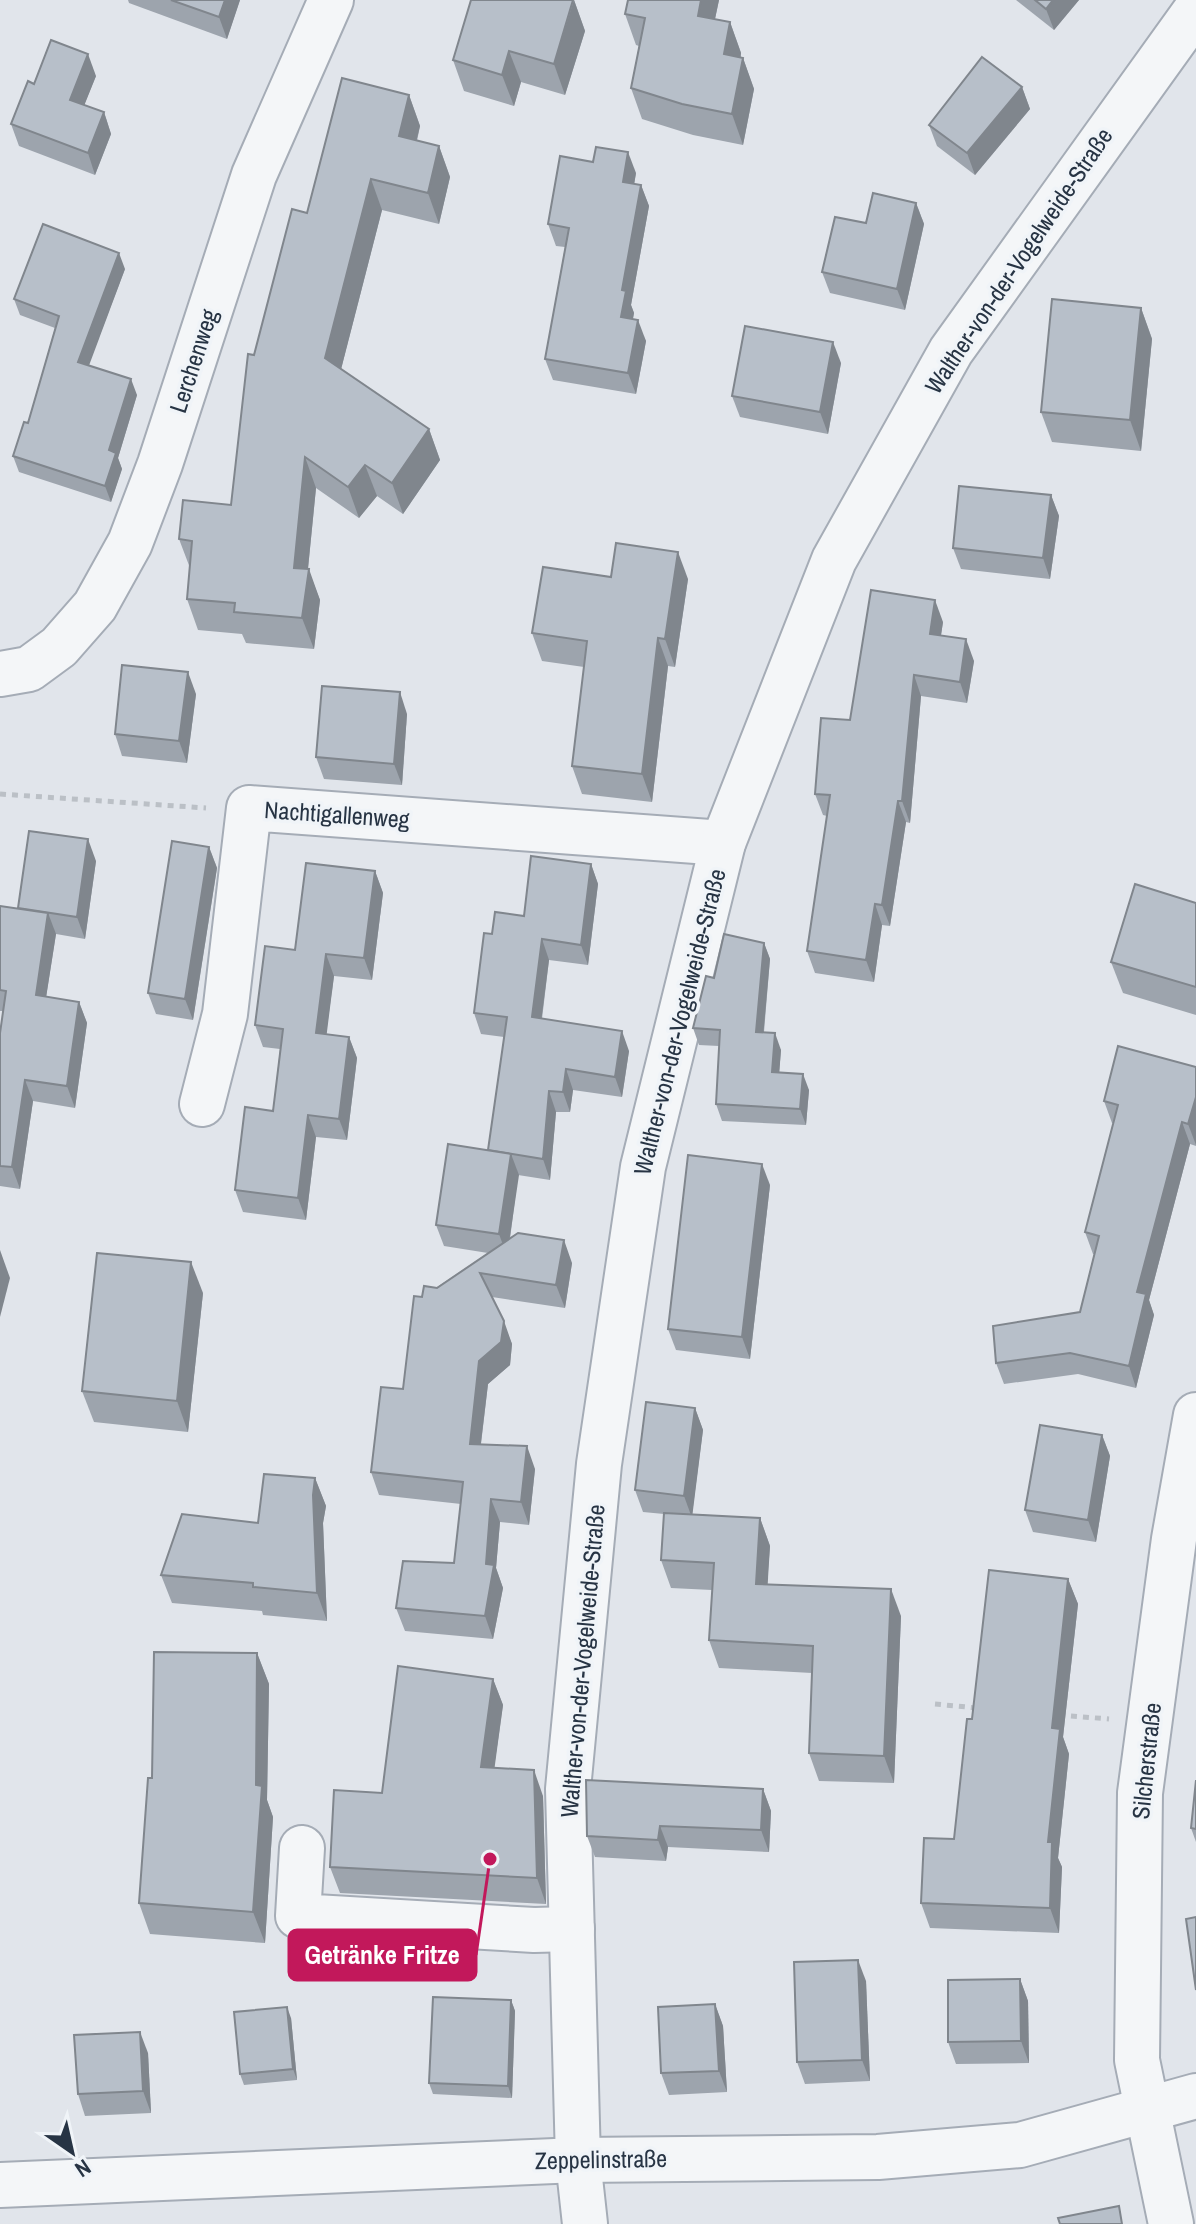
<svg xmlns="http://www.w3.org/2000/svg" width="1196" height="2224" font-family="'Archivo Narrow',sans-serif">
  <style>
    .lines { fill: none; stroke-linecap: round; stroke-linejoin: round }
    .minor-casing { stroke: #a5acb6; stroke-width: 48 }
    .path { stroke: #bbc0c6; stroke-width: 5; stroke-dasharray: 6 6; stroke-linecap: butt }
    .minor { stroke: #f4f6f8; stroke-width: 44 }
    .wall { fill: #9da4ad }
    .shaded-wall { fill: #80868d }
    .building { fill: #b7bfc9; stroke: #80868d; stroke-width: 2 }
    .labels { text-anchor: middle; stroke-width: 7; stroke-linejoin: round; paint-order: stroke }
    .street-label { font-size: 24px; fill: #273444; stroke: #f0f4f8 }
    .leader { fill: none; stroke: #c2185b; stroke-width: 3 }
    .callout-dot { fill: #c2185b; stroke: #f0f4f8; stroke-width: 3 }
    .callout { fill: #c2185b; stroke: #c2185b; stroke-width: 3 }
    .callout-label { font-size: 26px; text-anchor: middle; font-weight: bold; fill: #fff }
  </style>
  <rect width="100%" height="100%" fill="#e1e5eb"/>
  <g class="lines">
    <g class="minor-casing">
      <g id="minor">
        <path d="M0,674L29,669L59,647L95,606L130,543L160,464L254,175L331,0"/>
        <path d="M202,1104L225,1014L249,808L723,843"/>
        <path d="M302,1848L298,1916L534,1930L572,1929"/>
        <path d="M0,2185L578,2160L878,2157L1020,2145L1196,2096"/>
        <path d="M585,2224L578,2160L568,1789L599,1464L643,1167L723,843L834,560L951,351L1196,10"/>
        <path d="M1171,2224L1137,2060L1140,1793L1174,1539L1196,1415"/>
      </g>
    </g>
    <g class="path">
      <path d="M0,794L206,808"/>
      <path d="M935,1704L977,1708"/>
      <path d="M1059,1715L1109,1719"/>
    </g>
    <use href="#minor" class="minor"/>
  </g>
  <g class="wall">
    <path d="M128,0H240L227,39L129,3Z"/>
    <path d="M574,0L585,31L565,95L521,82L514,106L464,91L453,60Z"/>
    <path d="M628,0H719L715,19L730,22L741,53V57L743,58L754,89L743,145L693,135L642,119L631,88L639,46L636,45L625,14Z"/>
    <path d="M1016,0H1079L1054,30Z"/>
    <path d="M96,76L84,105L104,112L111,134L95,175L19,146L11,124L34,84Z"/>
    <path d="M1022,87L1030,109L975,175L937,146L929,125Z"/>
    <path d="M409,95L420,126L417,141L439,146L450,177L439,224L382,210L341,369L429,429L440,460L403,514L377,496L359,518L316,488L308,569L320,600L314,649L246,643L242,634L198,630L187,599L190,568L179,539L231,505L254,355L307,213Z"/>
    <path d="M636,173L634,184L641,185L649,206L631,305L634,313L633,319L646,341L636,394L553,380L545,359L565,247L556,246L548,224Z"/>
    <path d="M916,203L924,224L905,310L830,293L822,272L866,223Z"/>
    <path d="M125,269L88,366L137,395L118,458L122,469L111,502L19,472L13,456L28,423L55,328L20,315L14,299Z"/>
    <path d="M1141,308L1152,339L1141,451L1052,442L1041,412Z"/>
    <path d="M841,363L828,434L740,417L732,396Z"/>
    <path d="M1051,495L1059,516L1050,579L961,569L953,548Z"/>
    <path d="M611,577L688,579L675,667L668,666L652,802L582,794L572,766L584,667L542,661L532,633Z"/>
    <path d="M943,622L941,635L974,661L967,703L921,696L910,823L906,822L890,926L882,925L874,982L815,973L807,951L827,816L823,815L815,794L850,720Z"/>
    <path d="M196,694L187,763L122,756L115,734Z"/>
    <path d="M407,714L402,785L324,779L316,757Z"/>
    <path d="M209,847L217,868L193,1020L156,1014L148,993Z"/>
    <path d="M96,861L85,939L56,934L46,997L79,1002L87,1023L75,1108L33,1101L20,1189L0,1186V1033L3,1011H0V906L18,909Z"/>
    <path d="M591,864L598,884L588,965L549,960L542,1019L629,1051L622,1097L573,1090L570,1112H556L550,1180L518,1175L510,1239L572,1263L565,1308L492,1297L512,1344L510,1365L488,1384L481,1444L535,1469L529,1525L500,1522L496,1568L503,1588L493,1639L405,1631L396,1608L454,1563L461,1504L379,1495L371,1472L403,1389L422,1297L488,1253L444,1246L436,1225L488,1150L504,1037L481,1034L474,1013L492,934L524,916Z"/>
    <path d="M375,871L383,893L372,980L334,976L326,1034L349,1037L357,1058L347,1140L316,1137L306,1220L243,1212L235,1190L273,1111L280,1049L263,1047L255,1025Z"/>
    <path d="M1196,903V1015L1123,993L1111,962Z"/>
    <path d="M764,943L770,959L764,1032L781,1050L779,1073L809,1090L806,1125L722,1121L716,1104L719,1046L699,1045L693,1028L714,978Z"/>
    <path d="M1196,1067V1146L1190,1144L1149,1300L1154,1315L1136,1388L1078,1374L1004,1384L996,1363L1080,1312L1094,1254H1093L1085,1232L1113,1123H1112L1104,1101Z"/>
    <path d="M770,1185L750,1359L676,1350L668,1329Z"/>
    <path d="M203,1293L188,1432L94,1422L82,1391Z"/>
    <path d="M695,1408L703,1430L692,1514L760,1518L770,1546L767,1584L901,1616L894,1783L819,1781L809,1753L812,1673L719,1668L709,1640L712,1590L671,1588L661,1560L664,1514L643,1512L635,1490Z"/>
    <path d="M1102,1435L1110,1456L1096,1542L1033,1532L1025,1510Z"/>
    <path d="M315,1478L326,1506L323,1523L327,1621L263,1615L262,1611L172,1603L161,1575L258,1523Z"/>
    <path d="M1068,1579L1078,1604L1063,1737L1069,1754L1058,1858L1062,1867L1059,1933L930,1928L921,1903L954,1839L972,1719Z"/>
    <path d="M257,1653L269,1684L267,1800L273,1817L265,1943L150,1934L139,1903L152,1778Z"/>
    <path d="M493,1679L503,1705L494,1768L543,1796L546,1904L340,1893L330,1867L382,1793Z"/>
    <path d="M1196,1780V1842L1191,1828Z"/>
    <path d="M763,1789L771,1811L769,1852L668,1847L666,1861L595,1857L587,1836Z"/>
    <path d="M1020,1979L1028,2001L1029,2063L956,2064L948,2042Z"/>
    <path d="M866,1981L870,2081L805,2084L797,2062Z"/>
    <path d="M511,2000L515,2011L512,2098L433,2094L429,2083Z"/>
    <path d="M715,2004L723,2026L727,2092L669,2095L661,2073Z"/>
    <path d="M291,2018L297,2080L244,2085L240,2074Z"/>
    <path d="M148,2053L151,2113L85,2116L78,2094Z"/>
  </g>
  <g class="shaded-wall">
    <path d="M225,0H240L227,39L219,17Z"/>
    <path d="M574,0L585,31L565,95L554,64Z"/>
    <path d="M701,0H719L709,47L698,16Z"/>
    <path d="M1053,0H1079L1054,30L1046,9Z"/>
    <path d="M730,22L741,53L735,85L724,54Z"/>
    <path d="M509,51L521,82L514,106L502,75Z"/>
    <path d="M88,54L96,76L78,121L70,100Z"/>
    <path d="M743,58L754,89L743,145L732,114Z"/>
    <path d="M1022,87L1030,109L975,175L967,153Z"/>
    <path d="M409,95L420,126L410,167L399,136Z"/>
    <path d="M104,112L111,134L95,175L88,153Z"/>
    <path d="M439,146L450,177L439,224L428,193Z"/>
    <path d="M628,152L636,173L631,203L623,182Z"/>
    <path d="M371,179L382,210L336,389L325,358Z"/>
    <path d="M641,185L649,206L631,305L634,313L629,338L621,317L622,290Z"/>
    <path d="M916,203L924,224L905,310L897,289Z"/>
    <path d="M119,253L125,269L84,379L78,362Z"/>
    <path d="M1141,308L1152,339L1141,451L1130,420Z"/>
    <path d="M638,320L646,341L636,394L628,373Z"/>
    <path d="M833,342L841,363L828,434L820,412Z"/>
    <path d="M131,379L137,395L118,458L122,469L111,502L105,486L109,450Z"/>
    <path d="M429,429L440,460L403,514L392,483Z"/>
    <path d="M305,457L316,488L305,598L309,569L320,600L314,649L302,618L294,568Z"/>
    <path d="M365,465L377,496L359,518L348,487Z"/>
    <path d="M1051,495L1059,516L1050,579L1043,558Z"/>
    <path d="M678,552L688,579L675,667L665,639Z"/>
    <path d="M935,600L943,622L938,655L930,634Z"/>
    <path d="M658,638L668,666L652,802L642,774Z"/>
    <path d="M966,639L974,661L967,703L960,682Z"/>
    <path d="M188,672L196,694L187,763L179,741Z"/>
    <path d="M914,675L921,696L910,823L902,801Z"/>
    <path d="M400,692L407,714L402,785L394,764Z"/>
    <path d="M898,801L906,822L890,926L882,905Z"/>
    <path d="M88,839L96,861L85,939L77,917Z"/>
    <path d="M209,847L217,868L193,1020L185,999Z"/>
    <path d="M591,864L598,884L588,965L581,945Z"/>
    <path d="M375,871L383,893L372,980L364,958Z"/>
    <path d="M875,904L882,925L874,982L866,960Z"/>
    <path d="M48,913L56,934L43,1017L36,995Z"/>
    <path d="M542,939L549,960L539,1038L532,1017Z"/>
    <path d="M764,943L770,959L762,1049L756,1032Z"/>
    <path d="M326,954L334,976L324,1055L316,1033Z"/>
    <path d="M79,1002L87,1023L75,1108L67,1086Z"/>
    <path d="M622,1031L629,1051L622,1097L615,1077Z"/>
    <path d="M775,1033L781,1050L778,1089L772,1072Z"/>
    <path d="M349,1037L357,1058L347,1140L339,1119Z"/>
    <path d="M566,1069L573,1090L570,1112L563,1092Z"/>
    <path d="M803,1074L809,1090L806,1125L800,1109Z"/>
    <path d="M25,1080L33,1101L20,1189L12,1167Z"/>
    <path d="M549,1091L556,1112L550,1180L543,1159Z"/>
    <path d="M1196,1097V1145L1188,1124Z"/>
    <path d="M308,1115L316,1137L306,1220L298,1198Z"/>
    <path d="M1182,1122L1190,1144L1149,1300L1154,1315L1136,1388L1129,1366L1137,1292Z"/>
    <path d="M511,1154L519,1175L507,1256L499,1234Z"/>
    <path d="M762,1164L770,1185L750,1359L742,1337Z"/>
    <path d="M564,1240L572,1263L565,1308L556,1285Z"/>
    <path d="M0,1250L10,1278L0,1317Z"/>
    <path d="M191,1262L203,1293L188,1432L177,1401Z"/>
    <path d="M504,1321L512,1344L510,1365L488,1384L478,1467L470,1444L479,1361Z"/>
    <path d="M695,1408L703,1430L692,1518L684,1496Z"/>
    <path d="M1102,1435L1110,1456L1096,1542L1088,1520Z"/>
    <path d="M527,1446L535,1469L529,1525L521,1502Z"/>
    <path d="M315,1478L326,1506L323,1523L327,1621L317,1593L313,1495Z"/>
    <path d="M491,1499L500,1522L496,1568L503,1588L493,1639L485,1616L486,1564Z"/>
    <path d="M760,1518L770,1546L766,1611L756,1584Z"/>
    <path d="M1068,1579L1078,1604L1063,1737L1069,1754L1058,1858L1062,1867L1059,1933L1050,1908L1048,1842L1052,1728Z"/>
    <path d="M891,1589L901,1616L894,1783L884,1756Z"/>
    <path d="M257,1653L269,1684L267,1800L273,1817L265,1943L253,1912Z"/>
    <path d="M493,1679L503,1705L491,1794L481,1767Z"/>
    <path d="M534,1770L543,1796L546,1904L537,1878Z"/>
    <path d="M763,1789L771,1811L769,1852L761,1830Z"/>
    <path d="M660,1826L668,1847L666,1861L658,1840Z"/>
    <path d="M858,1960L866,1981L870,2081L862,2060Z"/>
    <path d="M1020,1979L1028,2001L1029,2063L1021,2041Z"/>
    <path d="M511,2000L515,2011L512,2098L508,2086Z"/>
    <path d="M715,2004L723,2026L727,2092L719,2071Z"/>
    <path d="M287,2007L291,2018L297,2080L293,2069Z"/>
    <path d="M140,2032L148,2053L151,2113L143,2091Z"/>
  </g>
  <g class="building">
    <path d="M171,0H225L219,17Z"/>
    <path d="M471,0H573L554,64L509,51L502,75L453,60Z"/>
    <path d="M628,0H701L698,16L730,22L724,54L743,58L732,114L682,104L631,88L645,18L625,14Z"/>
    <path d="M1035,0H1053L1046,9Z"/>
    <path d="M51,40L88,54L70,100L104,112L88,153L11,124L28,81L34,84Z"/>
    <path d="M982,57L1022,87L967,153L929,125Z"/>
    <path d="M342,78L409,95L399,136L439,146L428,193L371,179L325,358L429,429L392,483L365,465L348,487L305,457L294,568L309,569L302,618L234,612L235,603L187,599L192,541L179,539L183,500L231,505L248,354L254,355L292,209L307,213Z"/>
    <path d="M596,147L628,152L623,182L641,185L622,290L626,291L621,317L638,320L628,373L545,359L569,228L548,224L560,156L593,162Z"/>
    <path d="M873,193L916,203L897,289L822,272L835,217L866,223Z"/>
    <path d="M43,224L119,253L78,362L131,379L109,450L116,453L105,486L13,456L24,422L28,423L59,316L14,299Z"/>
    <path d="M1052,299L1141,308L1130,420L1041,412Z"/>
    <path d="M745,326L833,342L820,412L732,396Z"/>
    <path d="M959,486L1051,495L1043,558L953,548Z"/>
    <path d="M616,543L678,552L665,639L658,638L642,774L572,766L587,641L532,633L543,567L611,577Z"/>
    <path d="M871,590L935,600L930,634L966,639L960,682L914,675L902,801H898L882,905L875,904L866,960L807,951L830,795L815,794L821,718L850,720Z"/>
    <path d="M122,665L188,672L179,741L115,734Z"/>
    <path d="M322,686L400,692L394,764L316,757Z"/>
    <path d="M29,831L88,839L77,917L18,908Z"/>
    <path d="M172,841L209,847L185,999L148,993Z"/>
    <path d="M531,856L591,864L581,945L542,939L532,1017L622,1031L615,1077L566,1069L563,1092L549,1091L543,1159L488,1150L507,1017L474,1013L484,933L492,934L495,912L524,916Z"/>
    <path d="M306,863L375,871L364,958L326,954L316,1033L349,1037L339,1119L308,1115L298,1198L235,1190L245,1107L273,1111L283,1029L255,1025L265,946L295,950Z"/>
    <path d="M1135,884L1196,903V987L1111,962Z"/>
    <path d="M0,906L48,913L36,995L79,1002L67,1086L25,1080L12,1167L0,1166V1033L6,991L0,990Z"/>
    <path d="M724,934L764,943L756,1032L775,1033L772,1072L803,1074L800,1109L716,1104L720,1030L693,1028L706,976L714,978Z"/>
    <path d="M1118,1046L1196,1067V1097L1188,1124L1182,1122L1137,1292L1146,1294L1129,1366L1070,1353L996,1363L993,1326L1080,1312L1099,1236L1085,1232L1118,1105L1104,1101Z"/>
    <path d="M448,1144L511,1154L499,1234L436,1225Z"/>
    <path d="M688,1155L762,1164L742,1337L668,1329Z"/>
    <path d="M518,1233L564,1240L556,1285L480,1273L504,1321L501,1342L479,1361L470,1444L527,1446L521,1502L491,1499L486,1564L494,1565L485,1616L396,1608L403,1561L454,1563L463,1482L371,1472L381,1387L403,1389L414,1296L422,1297L424,1286L437,1288Z"/>
    <path d="M97,1253L191,1262L177,1401L82,1391Z"/>
    <path d="M646,1402L695,1408L684,1496L635,1490Z"/>
    <path d="M1040,1425L1102,1435L1088,1520L1025,1510Z"/>
    <path d="M264,1474L315,1478L313,1495L317,1593L253,1587V1583L161,1575L182,1514L258,1523Z"/>
    <path d="M664,1513L760,1518L756,1584L891,1589L884,1756L809,1753L813,1646L709,1640L714,1563L661,1560Z"/>
    <path d="M989,1570L1068,1579L1052,1728L1060,1729L1048,1842H1052L1050,1908L921,1903L924,1838L954,1839L967,1719H972Z"/>
    <path d="M154,1652L257,1653L256,1785L262,1786L253,1912L139,1903L148,1778H152Z"/>
    <path d="M398,1666L493,1679L481,1767L534,1770L537,1878L330,1867L334,1790L382,1793Z"/>
    <path d="M586,1780L763,1789L761,1830L660,1826L658,1840L587,1836Z"/>
    <path d="M1196,1780V1829L1191,1828Z"/>
    <path d="M1196,1917V1990L1186,1919Z"/>
    <path d="M858,1960L862,2060L797,2062L794,1962Z"/>
    <path d="M1020,1979L1021,2041L948,2042V1980Z"/>
    <path d="M433,1997L511,2000L508,2086L429,2083Z"/>
    <path d="M715,2004L719,2071L661,2073L658,2007Z"/>
    <path d="M287,2007L293,2069L240,2074L234,2012Z"/>
    <path d="M140,2032L143,2091L78,2094L74,2035Z"/>
    <path d="M1119,2206L1122,2224H1060L1058,2218Z"/>
  </g>
  <g class="labels">
    <g class="street-label">
      <text transform="translate(1019 261) rotate(-56)" y="8">Walther-von-der-Vogelweide-Straße</text>
      <text transform="translate(194 361) rotate(-72)" y="8">Lerchenweg</text>
      <text transform="translate(337 815) rotate(4)" y="8">Nachtigallenweg</text>
      <text transform="translate(680 1022) rotate(-76)" y="8">Walther-von-der-Vogelweide-Straße</text>
      <text transform="translate(583 1661) rotate(-85)" y="8">Walther-von-der-Vogelweide-Straße</text>
      <text transform="translate(1147 1761) rotate(-84)" y="8">Silcherstraße</text>
      <text transform="translate(601 2160) rotate(-1)" y="8">Zeppelinstraße</text>
    </g>
  </g>
  <path class="leader" d="M490 1859L476 1955"/>
  <circle class="callout-dot" cx="490" cy="1859" r="8"/>
  <rect class="callout" x="289" y="1930" width="187" height="50" rx="8"/>
  <g class="callout-label">
    <text x="382" y="1964">Getränke Fritze</text>
  </g>
  <g transform="translate(72 2152) rotate(146)" stroke="#f0f4f8" stroke-width="6" paint-order="stroke">
  <path d="M0-6L14 30L0 20L-14 30Z" fill="#273444"/>
  <text y="-12" font-size="22" font-weight="bold" text-anchor="middle" fill="#273444">N</text>
  </g>
</svg>
